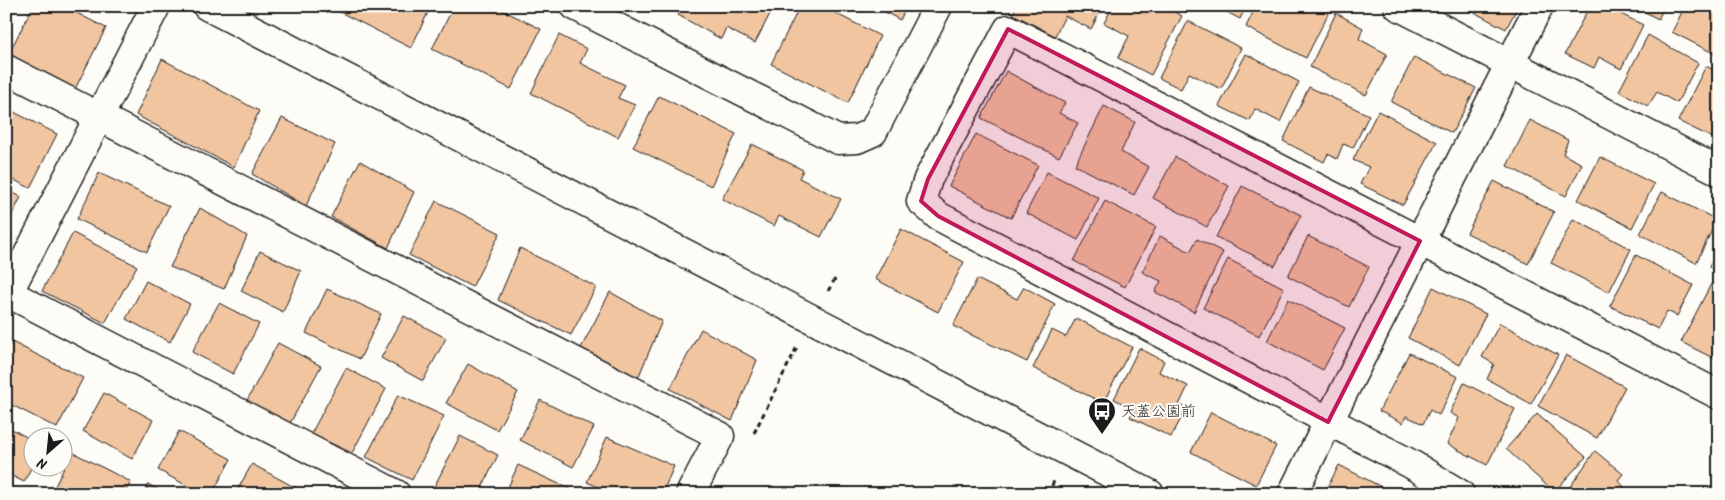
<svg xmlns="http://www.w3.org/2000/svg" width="1725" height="500" font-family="Kalam,'Klee One',sans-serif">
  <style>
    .building { fill: #f1c5a0; stroke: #1c1c1c }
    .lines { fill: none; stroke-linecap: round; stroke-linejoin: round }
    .minor-casing { stroke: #1c1c1c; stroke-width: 31 }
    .path { stroke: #1c1c1c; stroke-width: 3; stroke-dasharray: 5 4; stroke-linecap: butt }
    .minor { stroke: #fdfcf7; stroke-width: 28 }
    .marked { fill: #c2185b; fill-opacity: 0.2; stroke: #c2185b; stroke-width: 4; stroke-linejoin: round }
    .labels { text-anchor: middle; stroke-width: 4; stroke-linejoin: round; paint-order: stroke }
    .poi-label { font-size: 15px; fill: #1c1c1c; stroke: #fdfcf7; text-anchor: start }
  </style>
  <rect width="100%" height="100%" fill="#fdfcf7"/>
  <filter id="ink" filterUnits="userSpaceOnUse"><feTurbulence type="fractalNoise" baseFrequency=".02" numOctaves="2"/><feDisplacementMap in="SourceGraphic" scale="10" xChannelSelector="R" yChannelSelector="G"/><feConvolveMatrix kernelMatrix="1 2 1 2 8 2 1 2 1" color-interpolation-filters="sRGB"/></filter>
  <g filter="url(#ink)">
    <g class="building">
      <path d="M33,6H63L106,28L75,89L8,55Z"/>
      <path d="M328,6H431L411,48Z"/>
      <path d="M454,6H462L468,9L470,6H494L541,29L511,89L432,49Z"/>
      <path d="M683,6H774L755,43L726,28L721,39L678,15Z"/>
      <path d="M800,6H821L880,36L848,103L771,64Z"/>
      <path d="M874,6H907L900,20Z"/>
      <path d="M1016,6H1103L1091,29L1065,16L1055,36L1013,14Z"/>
      <path d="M1113,6H1163L1182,16L1151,75L1118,58L1129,36L1104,23Z"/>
      <path d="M1215,6H1246L1240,19Z"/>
      <path d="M1256,6H1332L1306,58L1246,27Z"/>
      <path d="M1462,6H1518L1506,29Z"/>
      <path d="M1600,6H1605L1643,25L1621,69L1599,57L1594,68L1565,54L1589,7L1597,11Z"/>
      <path d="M1634,6H1665L1658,19Z"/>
      <path d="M1685,6H1719V56L1672,32Z"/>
      <path d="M1336,13L1363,28L1359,39L1387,54L1366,95L1310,67Z"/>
      <path d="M1188,21L1241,48L1221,89L1189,73L1181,89L1159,78Z"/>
      <path d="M559,35L587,49L580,63L625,85L618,98L635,105L618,137L531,93Z"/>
      <path d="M1648,35L1698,63L1677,103L1657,92L1648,106L1619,91Z"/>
      <path d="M1246,54L1299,82L1280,122L1255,109L1250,121L1219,106Z"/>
      <path d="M1414,57L1476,88L1452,133L1391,102Z"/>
      <path d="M162,59L259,111L234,167L136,115Z"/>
      <path d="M1706,66L1719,73V141L1678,121Z"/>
      <path d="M1006,71L1065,103L1059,113L1078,123L1059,157L981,118Z"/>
      <path d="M1309,87L1369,115L1353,148L1343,144L1337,159L1328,154L1324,162L1283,141Z"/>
      <path d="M659,96L736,134L711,186L633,147Z"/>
      <path d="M1104,106L1135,122L1121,152L1149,167L1134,195L1075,165Z"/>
      <path d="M6,108L57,134L30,188L6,176Z"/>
      <path d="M1378,111L1437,142L1403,205L1360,184L1369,167L1353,160Z"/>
      <path d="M282,118L335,144L306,206L252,174Z"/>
      <path d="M1530,120L1568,140L1563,154L1582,164L1566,196L1507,166Z"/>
      <path d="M976,134L1038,165L1011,218L949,186Z"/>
      <path d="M752,144L803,170L799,178L841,199L821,237L779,216L774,226L722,199Z"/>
      <path d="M1175,157L1229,186L1207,227L1153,198Z"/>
      <path d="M1600,157L1654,184L1632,228L1578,200Z"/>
      <path d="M360,161L414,192L388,248L331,217Z"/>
      <path d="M1047,172L1099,198L1078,240L1026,213Z"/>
      <path d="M99,173L169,206L147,252L77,219Z"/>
      <path d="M1494,181L1554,212L1528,264L1467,233Z"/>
      <path d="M1242,186L1301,215L1275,266L1216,237Z"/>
      <path d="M6,189L21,197L6,227Z"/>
      <path d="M1662,192L1717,220L1696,263L1640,234Z"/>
      <path d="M436,201L500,233L472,287L409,255Z"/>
      <path d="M1105,201L1156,227L1125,287L1074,261Z"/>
      <path d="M200,208L247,236L224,289L170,267Z"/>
      <path d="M1573,219L1631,249L1609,292L1551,263Z"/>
      <path d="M901,229L964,262L938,312L875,279Z"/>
      <path d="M73,233L137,266L105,323L42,291Z"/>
      <path d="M1160,236L1190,252L1197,239L1223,252L1194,312L1155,292L1161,281L1142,272Z"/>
      <path d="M1308,236L1369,267L1349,307L1288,276Z"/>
      <path d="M1719,247V272L1709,267Z"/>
      <path d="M520,248L596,287L571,335L498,300Z"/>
      <path d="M260,251L301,271L283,312L241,291Z"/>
      <path d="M1636,255L1693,285L1677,316L1667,311L1658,329L1610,306Z"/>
      <path d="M1228,259L1284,288L1259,336L1203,308Z"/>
      <path d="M977,279L1017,299L1024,287L1055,304L1027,362L953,326Z"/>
      <path d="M146,281L190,304L170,342L126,319Z"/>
      <path d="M1711,284L1719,288V361L1681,342Z"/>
      <path d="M1433,287L1486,314L1460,365L1408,338Z"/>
      <path d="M327,289L381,314L360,359L306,333Z"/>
      <path d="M610,292L662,321L638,378L581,348Z"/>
      <path d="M1288,299L1345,328L1323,370L1267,341Z"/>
      <path d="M219,303L259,324L233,374L192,352Z"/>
      <path d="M404,316L446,338L423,381L381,358Z"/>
      <path d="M1076,318L1132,347L1103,403L1033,368L1052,330L1066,337Z"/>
      <path d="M1500,323L1558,355L1531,404L1487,379L1494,364L1482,357Z"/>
      <path d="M701,329L757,360L732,421L670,389Z"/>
      <path d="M12,342L83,378L57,428L6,402V354Z"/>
      <path d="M278,343L321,366L288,427L245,404Z"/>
      <path d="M1139,348L1164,361L1159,372L1188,386L1179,405L1187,408L1171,437L1130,417L1134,409L1114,399Z"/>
      <path d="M1409,353L1458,377L1439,415L1430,410L1423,424L1406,416L1403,423L1379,411Z"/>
      <path d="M1566,355L1625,387L1597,438L1538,406Z"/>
      <path d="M468,364L518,392L497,430L446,403Z"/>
      <path d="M346,368L386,389L352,453L311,434Z"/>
      <path d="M1464,383L1515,409L1487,465L1447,444L1459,418L1450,413Z"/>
      <path d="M104,393L153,420L132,459L83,431Z"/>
      <path d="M398,395L444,416L412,480L366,457Z"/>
      <path d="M540,400L594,427L573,467L520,440Z"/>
      <path d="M1211,412L1276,446L1256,485L1191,452Z"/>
      <path d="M1537,414L1586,457L1554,492L1506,449Z"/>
      <path d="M6,426L32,440V466L24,482L6,473Z"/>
      <path d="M179,431L231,459L212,494H202L158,470Z"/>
      <path d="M460,436L498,455L479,494H442L433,489Z"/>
      <path d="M607,437L674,466L662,494H614L587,482Z"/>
      <path d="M1595,451L1623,474L1618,480L1625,488L1621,494H1571L1567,491Z"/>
      <path d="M72,452L131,482L124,494H51Z"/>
      <path d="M252,464L307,494H235Z"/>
      <path d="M518,465L572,490L570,494H505Z"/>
      <path d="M1339,465L1395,494H1324Z"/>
      <path d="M148,484L165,494H143Z"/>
    </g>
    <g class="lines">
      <g class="minor-casing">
        <g id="minor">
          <path d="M207,6L1150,494"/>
          <path d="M575,6L838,140L857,139L873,132L938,6"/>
          <path d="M1398,6L1719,171"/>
          <path d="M6,69L720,436L690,494"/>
          <path d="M6,292L396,494"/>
          <path d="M6,297L156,6"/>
          <path d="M1292,494L1539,6"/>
          <path d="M1460,494L1411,464L938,216L921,201L928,179L1008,29L1719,395"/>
        </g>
      </g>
      <g class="path">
        <path d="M828,291L835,279"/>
        <path d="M754,433L797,347"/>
        <path d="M1048,494L1054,481"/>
      </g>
      <use href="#minor" class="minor"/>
    </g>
  </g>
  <path class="marked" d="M1008,29L1420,241L1328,422L938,216L921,201L928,179Z"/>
  <defs>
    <g id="bus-pin" transform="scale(1.4375)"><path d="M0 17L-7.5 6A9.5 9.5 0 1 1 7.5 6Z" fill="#1c1c1c" stroke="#fdfcf7"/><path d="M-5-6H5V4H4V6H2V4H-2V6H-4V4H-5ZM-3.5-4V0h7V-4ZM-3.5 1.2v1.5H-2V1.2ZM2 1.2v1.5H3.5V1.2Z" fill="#fff"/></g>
  </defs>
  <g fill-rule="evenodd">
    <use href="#bus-pin" x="1102" y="411"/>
  </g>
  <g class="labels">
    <g class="poi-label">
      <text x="1121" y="416">天蓋公園前</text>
    </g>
  </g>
  <rect width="1725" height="500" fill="none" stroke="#fdfcf7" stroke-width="25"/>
  <rect x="12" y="12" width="1700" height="475" fill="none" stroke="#1c1c1c" stroke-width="2" filter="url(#ink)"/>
  <g transform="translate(48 452) rotate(207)"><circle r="24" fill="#fdfcf7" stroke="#a3a29f"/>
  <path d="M0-4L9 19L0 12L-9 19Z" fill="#1c1c1c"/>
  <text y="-8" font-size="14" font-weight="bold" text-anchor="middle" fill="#1c1c1c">N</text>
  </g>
</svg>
